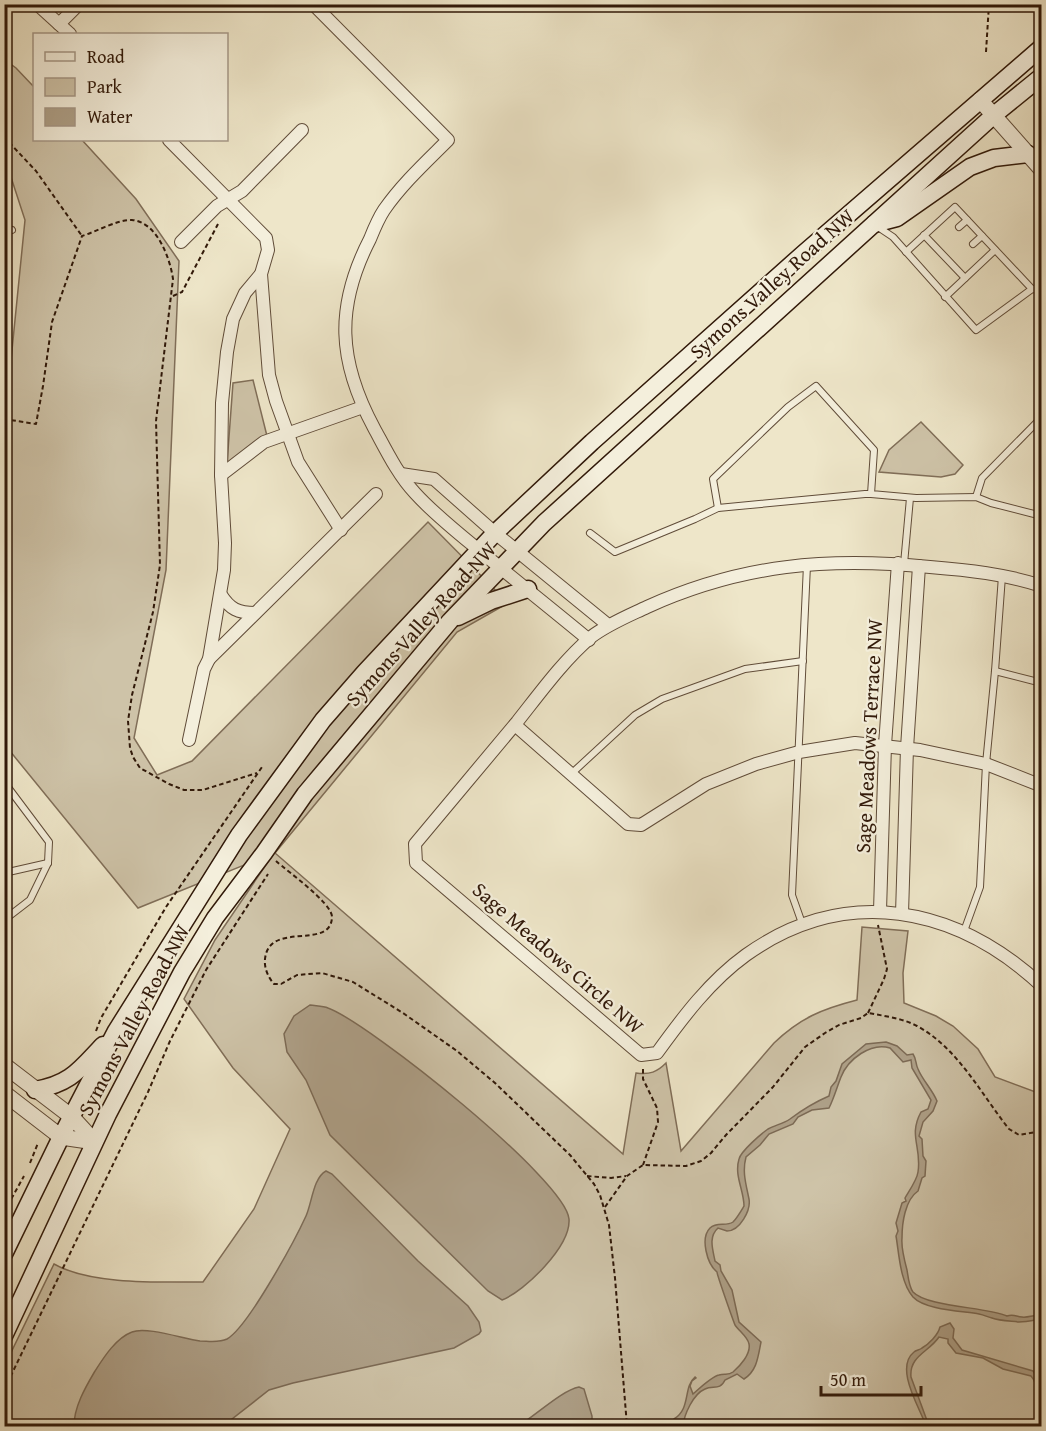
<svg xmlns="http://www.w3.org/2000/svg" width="1046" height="1431" font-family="'Gentium Book Plus',serif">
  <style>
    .green { fill: #cec3a8; stroke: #806e58; stroke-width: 1.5 }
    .water { fill: #aea088; stroke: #7c6a55; stroke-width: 1.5 }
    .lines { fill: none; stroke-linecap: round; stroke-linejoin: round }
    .service-casing { stroke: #604c39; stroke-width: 8 }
    .minor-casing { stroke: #604c39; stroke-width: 14 }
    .tertiary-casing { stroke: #604c39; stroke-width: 17 }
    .secondary-casing { stroke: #311909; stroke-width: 19 }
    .path { stroke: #311909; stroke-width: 2; stroke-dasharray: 4.5 3; stroke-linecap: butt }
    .service { stroke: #f4efdc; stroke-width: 6 }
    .minor { stroke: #f4efdc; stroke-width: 12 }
    .tertiary { stroke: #f4efdc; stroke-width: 15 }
    .secondary { stroke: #f4efdc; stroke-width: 16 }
    .labels { text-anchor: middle; stroke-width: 4.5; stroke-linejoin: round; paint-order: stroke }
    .street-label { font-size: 21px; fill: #311909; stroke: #f4efdc }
  </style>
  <rect width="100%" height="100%" fill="#eee6c9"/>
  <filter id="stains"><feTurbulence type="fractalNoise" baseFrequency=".00333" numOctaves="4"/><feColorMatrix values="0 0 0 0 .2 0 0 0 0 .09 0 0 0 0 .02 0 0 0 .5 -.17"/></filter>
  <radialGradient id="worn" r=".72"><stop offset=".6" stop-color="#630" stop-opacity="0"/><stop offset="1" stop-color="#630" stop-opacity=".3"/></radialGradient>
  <g class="green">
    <path d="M5,60L16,68L34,87V140H82L136,199L179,261L166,570L134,738L157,775L192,761L428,522L508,603L457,632L275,853L623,1154L636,1073C650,1075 657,1072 666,1063L681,1151L774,1043C800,1018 822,1009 857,1000L862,927L908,931L903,973L904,1003L936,1016L953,1026L978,1049L995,1077L1041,1094V1426H5L4,1367L54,1264C91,1285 160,1282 203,1282L254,1209L290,1129L233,1068L184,999L215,940L274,853L138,908L5,745L4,430L25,220L7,165L5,163Z"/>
    <path d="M253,380L267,436L227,464L233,383Z"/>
    <path d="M921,422L963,465L955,474L941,477L879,472L889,450Z"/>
  </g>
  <g class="water">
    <path d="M310,1005C316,1006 323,1006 328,1008C369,1023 566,1180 569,1219C571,1246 525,1291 502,1300L488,1291L330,1135L306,1080L287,1052L284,1034L294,1016Z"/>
    <path d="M886,1042L897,1046L907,1055L913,1054C917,1060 915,1063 918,1069C923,1081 932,1089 937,1101L933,1111L923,1122L919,1136L922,1139L923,1156L926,1161L925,1176L922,1178L918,1191C905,1200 902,1223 902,1238C901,1248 904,1259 907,1270C908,1276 909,1287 913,1292C927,1307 987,1307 1007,1316C1013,1314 1015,1316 1022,1317C1029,1318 1034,1314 1041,1316V1319C1035,1320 1026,1322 1019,1322C1012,1321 1000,1321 992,1318C988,1317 984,1315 979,1314C962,1311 925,1310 913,1297C900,1282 899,1253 896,1236L898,1231L896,1223L902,1203L906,1201L905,1198C909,1191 917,1180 918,1172C922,1147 908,1136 921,1112L928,1109L931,1100L912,1068L911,1060L903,1062L890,1048C871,1042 848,1059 841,1077C837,1087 834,1098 829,1108L812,1110L798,1117L793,1124L769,1134L760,1145L746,1157C742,1172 746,1184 749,1199C751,1210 740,1231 727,1231C724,1230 721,1229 718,1228C708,1237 713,1250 715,1261L720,1265L721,1271L732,1290L739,1322L761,1342C758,1357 757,1371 744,1379L737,1374L725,1380C720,1391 713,1385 705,1389C693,1394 684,1415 683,1426H676L674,1419C691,1409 683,1387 695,1377L696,1378L692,1381L690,1386L693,1394C700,1388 711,1377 719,1375C725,1373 728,1376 733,1372C740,1366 751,1354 749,1344C748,1337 739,1331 735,1325C733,1320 717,1275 717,1272C707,1264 700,1238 710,1228C717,1221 726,1227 733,1222C737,1218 741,1211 744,1206C744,1190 734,1176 739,1159C741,1151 761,1134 768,1129C775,1125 783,1124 790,1119C802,1110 815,1102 829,1096L831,1087L836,1081L842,1064L866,1044Z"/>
    <path d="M326,1171L332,1174L418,1261L468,1306L479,1322L481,1331L479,1334L454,1348L293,1383L269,1390L223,1426H74C74,1407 85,1388 95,1371C104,1357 116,1338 132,1332C146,1326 184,1339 200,1341C208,1341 219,1343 227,1339C248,1327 295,1240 306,1216C312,1203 313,1178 326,1171Z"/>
    <path d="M950,1323L954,1329L953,1338L962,1350L1033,1371L1041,1383V1393C1035,1388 1036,1381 1031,1376L1003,1369L983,1358L956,1353L948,1343V1339L939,1337C929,1352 909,1356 911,1377L929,1426H926C920,1408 894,1368 914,1352C916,1350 920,1350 922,1348C929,1344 938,1335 940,1327Z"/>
    <path d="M579,1387L584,1389L592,1416V1426H518C534,1417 562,1390 579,1387Z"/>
  </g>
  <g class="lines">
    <g class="service-casing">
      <g id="service">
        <path d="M878,227L893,237L976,330L1032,289L1042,290"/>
        <path d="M959,227L967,220"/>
        <path d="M4,233L12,230"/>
        <path d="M924,235L965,278"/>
        <path d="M973,244L982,236"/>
        <path d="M906,252L955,207L1032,289"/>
        <path d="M945,297L995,250"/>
        <path d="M871,494L874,450L816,386L788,407L713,479L718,508L865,494H871L916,498L976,497L991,503L1042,516"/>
        <path d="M976,497L982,478L1042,417"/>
        <path d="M590,533L615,552L695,519L718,508"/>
        <path d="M904,564L910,498"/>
        <path d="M995,671L1042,683"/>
        <path d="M571,774L635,715L662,699L745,669L803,661"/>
        <path d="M4,782L49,842L48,863L30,900L4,920"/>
        <path d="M4,873L48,863"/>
        <path d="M803,926L792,895L807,565"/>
        <path d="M963,934L980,887L986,764L995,671L1002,576"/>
      </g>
    </g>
    <g class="minor-casing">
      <g id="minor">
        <path d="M37,4L70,34"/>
        <path d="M313,4L448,140C426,162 402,184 384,210C378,219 374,229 370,239C335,307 338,361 374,428C386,450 398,475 415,493C434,514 458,533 480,551C516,581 553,610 589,640"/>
        <path d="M59,24L79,4"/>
        <path d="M169,140L266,238L268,250L261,274L269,375L276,401L298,462L341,530"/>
        <path d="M181,242L217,206L242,191L302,130"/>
        <path d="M401,474L434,479L495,533L608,625"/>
        <path d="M221,475L264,442L363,407"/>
        <path d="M1042,586C1005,574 968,570 930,567C828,557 742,564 647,607C628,616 608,624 591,637C563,661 540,693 517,722C483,763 449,803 415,844L416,863L641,1055L657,1053C683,1017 710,981 746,955C846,884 956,906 1042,986"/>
        <path d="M221,595C230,609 238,613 255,613"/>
        <path d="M209,659L376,494"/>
        <path d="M515,725L628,824L641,825L706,784L756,764L799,752L855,743L920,750L986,764L1042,786"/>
        <path d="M189,740L204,669L209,659L224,570L225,543L221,475L222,403L227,352L233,319L245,293L261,274"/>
        <path d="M880,911L885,745L898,563"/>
        <path d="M902,914L907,748L919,566"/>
      </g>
    </g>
    <g class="tertiary-casing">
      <g id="tertiary">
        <path d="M980,100L1042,170"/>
        <path d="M4,1065L72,1117L95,1142"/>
        <path d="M4,1093L61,1137L95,1142"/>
      </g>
    </g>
    <g class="secondary-casing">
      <g id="secondary">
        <path d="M874,224L897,218L970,167L994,158L1028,154"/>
        <path d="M458,617L491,601L528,589"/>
        <path d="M35,1090C71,1084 80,1069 103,1045"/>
        <path d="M4,1254L61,1137L116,1031L239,835L323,720L364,673L495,533L592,442L804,253L1042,47"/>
        <path d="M4,1336L108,1114L182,972L215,918L264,853L305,794L450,621L544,523L994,115L1042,76"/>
      </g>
    </g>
    <g class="path">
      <path d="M986,52L989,4"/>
      <path d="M4,137L36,171L82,236"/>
      <path d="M173,296L182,292L218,224"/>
      <path d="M4,419L36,424L43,386L52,322L82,236C95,232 119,219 132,220C157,222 170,258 173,279L156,421L160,565L153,612L132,695L128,721L130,748L133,757L140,768L169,784L184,790H203L257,773"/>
      <path d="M276,861C287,871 332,903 332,917C331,951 269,920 265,959C264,968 268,977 274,984H281L297,975L322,973L353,982L403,1013L457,1051L495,1083L570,1155L594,1184L600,1195L609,1225L615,1278L627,1426"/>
      <path d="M868,1013L884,979L887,969L878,925"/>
      <path d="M96,1031L101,1018L166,907L262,767"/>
      <path d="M643,1069V1079L657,1108L658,1122L643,1165"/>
      <path d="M30,1163L38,1143"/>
      <path d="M587,1176L611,1178L626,1176"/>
      <path d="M605,1207L627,1176L643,1165L686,1166L701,1161L711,1153L726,1135L773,1087L805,1047L825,1033L839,1025L861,1018L868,1013C884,1016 902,1018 917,1026C958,1048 981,1094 1009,1129L1019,1135L1042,1131"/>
      <path d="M4,1212L24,1176"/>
      <path d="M4,1390L148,1092L170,1041L206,970L268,874"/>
    </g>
    <use href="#service" class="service"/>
    <use href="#minor" class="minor"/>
    <use href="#tertiary" class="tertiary"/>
    <use href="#secondary" class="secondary"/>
  </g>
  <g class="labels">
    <g class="street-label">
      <text transform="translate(772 284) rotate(-42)" y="7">Symons Valley Road NW</text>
      <text transform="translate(421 624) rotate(-48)" y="7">Symons Valley Road NW</text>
      <text transform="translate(869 736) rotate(-87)" y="7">Sage Meadows Terrace NW</text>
      <text transform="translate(558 958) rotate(41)" y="7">Sage Meadows Circle NW</text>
      <text transform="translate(134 1020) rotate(-62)" y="7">Symons Valley Road NW</text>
    </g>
  </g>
  <rect width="1046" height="1431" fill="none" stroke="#eee6c9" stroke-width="24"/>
  <rect x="6" y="6" width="1034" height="1419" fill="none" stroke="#311909" stroke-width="3"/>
  <rect x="12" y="12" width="1022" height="1407" fill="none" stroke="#311909" stroke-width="1.5"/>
  <rect x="33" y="33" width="195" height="108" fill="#f4efdc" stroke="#a69988" stroke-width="1.5"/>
  <rect x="45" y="52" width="30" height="9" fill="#f4efdc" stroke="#a69988" stroke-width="1.5"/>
  <text x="87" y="63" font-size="18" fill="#311909">Road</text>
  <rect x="45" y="78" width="30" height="18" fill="#cec3a8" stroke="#a69988" stroke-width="1.5"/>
  <text x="87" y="93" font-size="18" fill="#311909">Park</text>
  <rect x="45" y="108" width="30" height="18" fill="#aea088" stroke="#a69988" stroke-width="1.5"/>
  <text x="87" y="123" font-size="18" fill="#311909">Water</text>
  <path d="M821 1386v9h100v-9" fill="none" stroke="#311909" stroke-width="3"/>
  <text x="830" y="1386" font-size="18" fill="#311909" stroke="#f4efdc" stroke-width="4.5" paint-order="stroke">50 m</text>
  <rect width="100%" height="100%" filter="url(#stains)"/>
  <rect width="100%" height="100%" fill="url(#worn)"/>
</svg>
